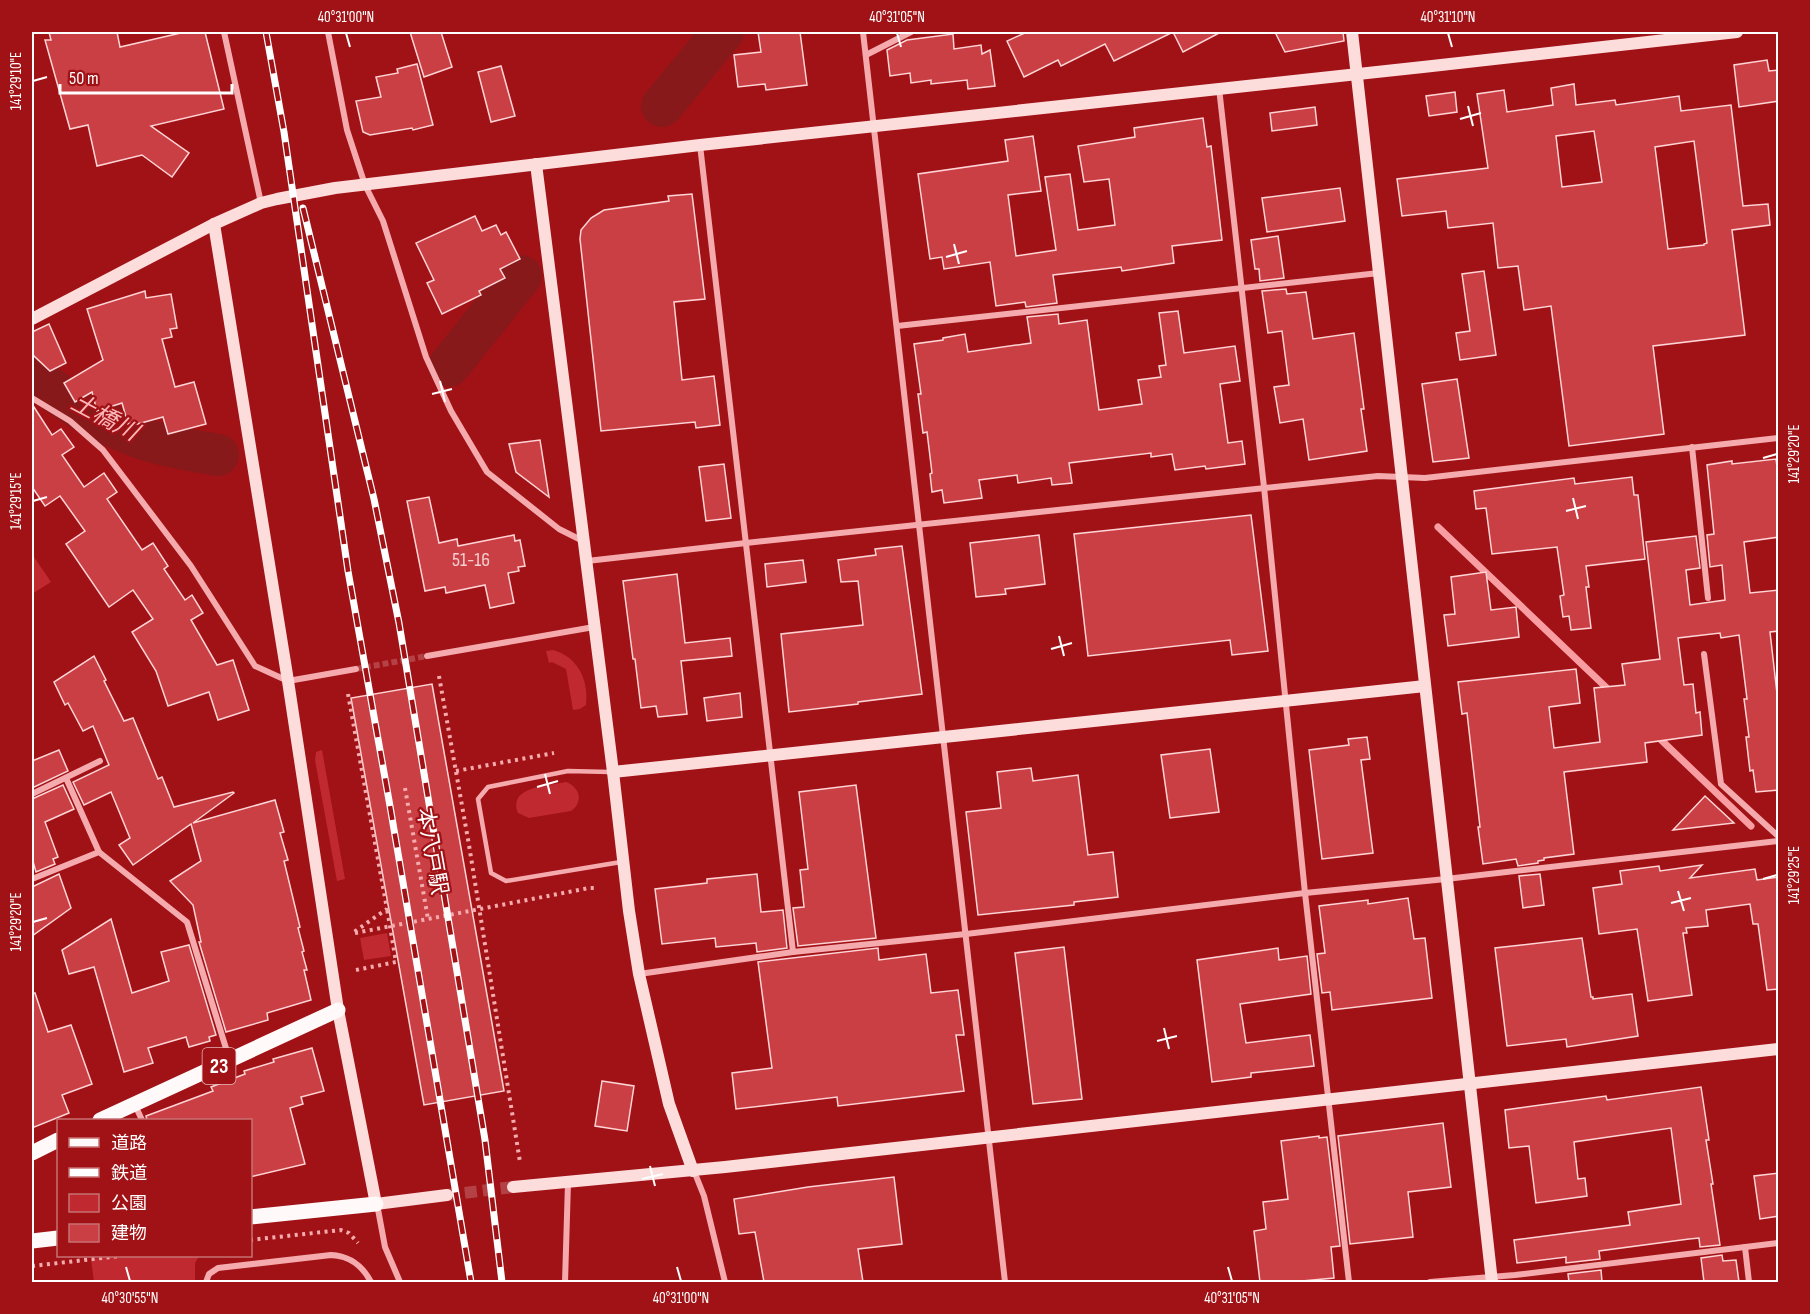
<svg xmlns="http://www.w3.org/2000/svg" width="1810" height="1314" font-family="'Sofia Sans Condensed','Noto Sans JP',sans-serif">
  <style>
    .green { fill: #c0292f }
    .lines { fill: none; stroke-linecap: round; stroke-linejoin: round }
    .stream { stroke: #f89da2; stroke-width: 7 }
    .river { stroke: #87191b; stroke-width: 42 }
    .building { fill: #c93f44; stroke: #fed4d6; stroke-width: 1.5; fill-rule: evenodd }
    .street-tunnel { stroke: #b44145; stroke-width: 6; stroke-dasharray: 6 3; stroke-linecap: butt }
    .secondary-tunnel { stroke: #b44145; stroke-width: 12; stroke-dasharray: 12 6; stroke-linecap: butt }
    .path { stroke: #f5abae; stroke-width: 4; stroke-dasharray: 3 4.5; stroke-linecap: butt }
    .lane { stroke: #f5abae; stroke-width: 4.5 }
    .street { stroke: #f5abae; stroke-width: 6 }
    .secondary { stroke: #fddcdc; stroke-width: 12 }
    .primary { stroke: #fff9f9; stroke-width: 15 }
    .rail-casing { stroke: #fff; stroke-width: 7 }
    .rail { stroke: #a11216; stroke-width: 4.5; stroke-dasharray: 14; stroke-linecap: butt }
    .ticks { fill: none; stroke: #fff; stroke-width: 2 }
    .labels { text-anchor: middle; stroke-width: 4.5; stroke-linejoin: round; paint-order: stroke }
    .number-label { font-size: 20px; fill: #f2cfd0 }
    .shield { fill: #a11216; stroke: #e3b8b9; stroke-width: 1.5 }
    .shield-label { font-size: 21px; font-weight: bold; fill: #fff }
    .street-label { font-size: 22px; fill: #fff; stroke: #a11216 }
    .water-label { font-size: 24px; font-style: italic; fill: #fbb8bb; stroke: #a11216 }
    .neatline { fill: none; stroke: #fff; stroke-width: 2 }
    .ticks-label { font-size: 15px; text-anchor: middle; fill: #fff }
  </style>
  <rect width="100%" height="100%" fill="#a11216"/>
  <g class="green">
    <path d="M32,554L51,582L32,594Z"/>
    <path d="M553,650C578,657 589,680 586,705L580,709L573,710L566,669L552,662L549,663L546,651Z"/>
    <path d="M322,750L345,879L337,881L315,760L316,752Z"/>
    <path d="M566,782C580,787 584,802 571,811L529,818L518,813C508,786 548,786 566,782Z"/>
    <path d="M387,933L391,956L364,960L360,938Z"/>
    <path d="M120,1256H199L195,1263V1281L189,1282H94L91,1259Z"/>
  </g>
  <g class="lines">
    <g class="stream">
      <path d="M1438,527L1612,693"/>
      <path d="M1657,736L1751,826"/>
    </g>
    <g class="river">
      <path d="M662,106L723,32"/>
      <path d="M449,366L521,276"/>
      <path d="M32,375C59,395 88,416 119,429C150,444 185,449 218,455"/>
    </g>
  </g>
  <g class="building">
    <path d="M49,32H117L120,47L185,32H205L224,109L151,126L189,153L172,177L142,155L97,166L88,125L70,129L45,40H51Z"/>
    <path d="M410,32H441L452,67L424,77Z"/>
    <path d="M758,32H800L807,85L766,90L765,84L738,87L734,55L761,52Z"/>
    <path d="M1027,32H1221L1183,52L1173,32L1114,61L1105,44L1061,66L1058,60L1024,77L1007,41Z"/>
    <path d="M1275,32H1343L1344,41L1285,52Z"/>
    <path d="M953,34L954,49L981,45L982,54L990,50L995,86L968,89L967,80L931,84V80L911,83L910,73L890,76L887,50L907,40Z"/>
    <path d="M1767,60L1769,71L1779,70V101L1739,107L1734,65Z"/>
    <path d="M417,64L433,125L413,130L412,128L370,135L363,132L356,101L381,97L376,77L398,73L397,69Z"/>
    <path d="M501,66L515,116L491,122L478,72Z"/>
    <path d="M1574,84L1576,105L1615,100L1616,105L1679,96L1681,111L1731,105L1743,206L1768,204L1770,225L1732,230L1745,335L1653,346L1664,434L1569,446L1551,306L1524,310L1518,266L1498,268L1493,223L1448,228L1446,211L1402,216L1397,179L1488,168L1477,94L1504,90L1507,112L1553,105L1551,88ZM1594,131L1602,182L1562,187L1556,136ZM1694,141L1707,243L1704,244V245L1668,249L1655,147Z"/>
    <path d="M1455,92L1457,112L1429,116L1426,96Z"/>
    <path d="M1315,107L1317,125L1272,131L1270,113Z"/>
    <path d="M1203,118L1207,147L1211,146L1222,240L1172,246L1174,263L1122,271L1121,267L1053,275L1057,303L1026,307L1025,302L996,306L990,262L944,269L942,257L930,259L918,174L1008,161L1005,140L1033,136L1041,191L1008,195L1016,256L1056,250L1045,177L1070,174L1078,230L1115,225L1109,179L1084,182L1078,146L1135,137L1134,128Z"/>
    <path d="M1340,188L1345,221L1267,232L1262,198Z"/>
    <path d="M692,194L705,299L674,302L682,380L714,376L720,425L696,428L695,422L601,431L580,239L581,230L591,218L604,210L669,201L668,196Z"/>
    <path d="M475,216L482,231L496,225L501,235L506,232L520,259L500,269L505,278L479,291L481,295L442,314L427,283L434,280L416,243Z"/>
    <path d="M1278,236L1284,278L1260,281L1259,269H1255L1251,240Z"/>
    <path d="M1484,271L1496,355L1460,360L1456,333L1470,331L1462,274Z"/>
    <path d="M1286,289L1287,294L1306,292L1313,339L1354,333L1364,409H1361L1367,451L1309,460L1303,419L1280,423L1274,387L1289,385L1282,331L1268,333L1262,291Z"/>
    <path d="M145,291L146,298L171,294L177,328L170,329L172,337L162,339L175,387L194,382L206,424L168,434L163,417L134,425V422L128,424L122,403L97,411L92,392L75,402L64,383L103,360L87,309Z"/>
    <path d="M1178,311L1184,353L1235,346L1240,381L1220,384L1228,443L1242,441L1245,464L1206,469L1205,466L1175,470L1172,454L1151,457V453L1069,463L1072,483L1052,485L1051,478L1018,483L1017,475L979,480L982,498L944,503L942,490L932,492L930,474L932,473L927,432L923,433L918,394H921L914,344L943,340V338L965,334L968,352L1031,343L1027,317L1058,314L1059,324L1087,320L1099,410L1142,404L1138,380L1161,377L1159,366L1166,365L1159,313Z"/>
    <path d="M49,324L66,363L50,371L33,355L32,351V332Z"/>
    <path d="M1457,379L1469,458L1433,462L1422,384Z"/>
    <path d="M32,404L52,435L61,429L74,447L62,455L84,487L104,473L117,492L107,499L142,550L153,543L168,566L164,569L185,600L192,595L203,613L191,620L217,665L233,660L249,710L218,720L209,692L168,706L156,671L132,632L153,619L133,590L109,607L66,544L85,531L60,496L45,506L32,487Z"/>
    <path d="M540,440L549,497L516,472L509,444Z"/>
    <path d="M1776,459L1779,481V537L1744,542L1750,593L1779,590V631L1770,632L1779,711V790L1756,792L1753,770L1750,771L1746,737H1749L1744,699H1747L1739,635L1721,638L1720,633L1678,638L1684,685L1693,684L1696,713L1700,712L1702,735L1645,743L1647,762L1564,772L1574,854L1544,858V860L1538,861V863L1518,866L1516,859L1483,864L1478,827H1480L1467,713L1462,714L1458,682L1576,669L1580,703L1549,707L1554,748L1600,742L1594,688L1625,685L1622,664L1660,659L1646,542L1696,536L1700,568L1686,570L1690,605L1725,600L1722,565L1710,567L1707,535L1714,534L1707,465L1732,461V464Z"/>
    <path d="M724,464L731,518L706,521L699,467Z"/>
    <path d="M1632,477L1634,495H1638L1645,559L1586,566L1589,587H1586L1591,628L1571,630L1569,616L1563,617L1560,596L1564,595L1557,547L1492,554L1486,508L1476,509L1474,491L1574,478L1575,484Z"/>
    <path d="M429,497L439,543L457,539L458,546L514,535L515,541L520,540L525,566L518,567L519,571L508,573L514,603L490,608L485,585L446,593L445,587L425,591L407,501Z"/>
    <path d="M1251,515L1268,651L1232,655L1230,640L1088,656L1074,534Z"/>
    <path d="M1039,535L1045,584L1005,589L1006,594L976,597L970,543Z"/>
    <path d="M902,546L922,694L858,702V704L789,712L781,634L863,625L858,581L841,582L838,560L876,555L875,549Z"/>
    <path d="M803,560L806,582L767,587L765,564Z"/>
    <path d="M1486,572L1491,610L1516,607L1519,637L1448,646L1444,615L1455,614L1451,577Z"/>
    <path d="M677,574L685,643L730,638L732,656L681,661L687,714L658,717L656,706L641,708L635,659H633L623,581Z"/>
    <path d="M94,656L106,680L104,681L124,721L133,718L158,779L162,777L174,807L233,792L234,793L193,823L275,800L284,832L280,833L288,860L284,861L300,927L298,928L304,951L302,952L307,970H304L311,1000L267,1013L268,1020L226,1032L199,942H201L193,905L170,881L201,861L191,824L133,865L119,845L130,838L111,792L84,805L73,782L109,765L93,726L83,731L68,703L65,705L54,682Z"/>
    <path d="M432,684L504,1091L424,1105L351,698Z"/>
    <path d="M740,693L742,717L707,721L704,698Z"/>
    <path d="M1367,737L1370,759L1361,760L1373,853L1322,859L1309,750L1349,745L1348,739Z"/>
    <path d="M1210,749L1219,812L1170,818L1161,755Z"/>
    <path d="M59,750L68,771L32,788V761Z"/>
    <path d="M1031,768L1033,781L1078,775L1088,855L1113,852L1118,897L1074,902V905L978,915L966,812L1001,808L997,772Z"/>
    <path d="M63,785L74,809L45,822L58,857L53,859L55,864L36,872L32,858V799Z"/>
    <path d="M856,785L876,938L798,946L793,908L804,907L800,870L808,869L799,792Z"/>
    <path d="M1705,796L1734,823L1673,830Z"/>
    <path d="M1702,865L1690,878L1755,869L1757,880L1779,877V989L1767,990L1758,924H1753L1750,904L1706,910L1708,926L1686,928L1687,933H1683L1692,995L1648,1001L1637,929L1599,934L1593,888L1622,884L1620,871L1659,866L1660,871Z"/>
    <path d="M59,874L71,908L32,936V887Z"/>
    <path d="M757,874L761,912L783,910L787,948L757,952L756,943L716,947L715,938L662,944L655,889L707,883V879Z"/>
    <path d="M1540,874L1544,905L1523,908L1519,876Z"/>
    <path d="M1408,898L1414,939L1425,938L1432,998L1332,1010L1330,992L1322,993L1317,954L1325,953L1319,906L1368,900V904Z"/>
    <path d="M111,919L132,993L169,981L161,952L189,945L216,1035L209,1037L210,1041L189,1047L186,1037L148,1048L153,1063L124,1072L94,967L69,974L62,950Z"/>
    <path d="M1582,938L1591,997H1593V999L1632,994L1638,1036L1567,1047L1566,1039L1507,1046L1495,948Z"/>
    <path d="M1064,947L1082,1099L1033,1104L1015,953Z"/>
    <path d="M878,948L879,960L926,954L931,993L958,990L964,1035H956L964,1091L838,1106L837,1097L736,1109L732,1073L772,1068L758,962Z"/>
    <path d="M1278,948L1279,960L1307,956L1311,994L1240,1004L1246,1043L1310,1035L1314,1066L1251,1073V1077L1212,1082L1197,960Z"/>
    <path d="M35,993L48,1032L71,1025L92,1084L62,1095L69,1113L32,1128V994Z"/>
    <path d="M312,1048L324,1091L301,1097L303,1104L290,1108L305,1164L250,1177V1120H147L146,1116L213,1091L211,1087L245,1074L244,1071L274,1062L273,1059Z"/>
    <path d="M602,1081L634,1086L627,1131L595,1126Z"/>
    <path d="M1701,1087L1709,1140H1706L1713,1184H1711L1720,1245L1700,1247L1699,1238L1689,1239L1599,1251L1600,1259L1566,1263V1257L1517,1263L1514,1240L1630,1225L1628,1212L1681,1204L1671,1128L1574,1142L1578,1179L1585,1178L1587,1196L1536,1203L1529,1146L1509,1148L1505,1110L1606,1096L1607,1100Z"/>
    <path d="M1443,1123L1451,1187L1408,1192L1413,1237L1350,1244L1338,1136Z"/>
    <path d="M1319,1136V1138L1327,1137L1340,1246L1331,1247L1334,1278L1291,1282H1260L1254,1231L1266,1229L1263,1202L1288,1199L1281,1141Z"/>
    <path d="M1779,1173V1216L1760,1219L1754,1176Z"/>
    <path d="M894,1177L902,1244L858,1249L863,1282H764L755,1232L739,1234L734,1199L808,1187Z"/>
    <path d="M1722,1255L1723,1261L1736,1260L1739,1282H1704L1701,1258Z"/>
    <path d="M1601,1270L1602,1282H1569L1568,1274Z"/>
  </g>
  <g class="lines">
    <path class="street-tunnel" d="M356,669L427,656"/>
    <path class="secondary-tunnel" d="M447,1195L513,1187"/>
    <g class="path">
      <path d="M439,676L469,845L520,1162"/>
      <path d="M348,694L387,909L351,934"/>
      <path d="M456,771L554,753"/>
      <path d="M405,788L428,919"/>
      <path d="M355,933L553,895L589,888H597"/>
      <path d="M356,970L396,962L387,909"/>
      <path d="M250,1240L341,1230L349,1233L358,1243"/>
      <path d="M32,1266L120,1256"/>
    </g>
    <path class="lane" d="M610,772L568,771L488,787L478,799L491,873L506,881L621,862"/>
    <g class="street">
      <path d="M224,32L261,203"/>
      <path d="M328,32L347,130L365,185L383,221L426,357L451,411L487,472L559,529L583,541"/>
      <path d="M863,32L1005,1282"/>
      <path d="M866,55L911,32"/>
      <path d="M1219,88L1264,487L1305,893L1349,1282"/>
      <path d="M700,145L793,952"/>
      <path d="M897,326L1379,273"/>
      <path d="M32,398L70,421L103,450L191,566L255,666L288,681L356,669"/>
      <path d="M1692,447L1708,598"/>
      <path d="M587,561L746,543L1378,476L1425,478L1778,438"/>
      <path d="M1704,654L1721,784L1778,836"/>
      <path d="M427,656L594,627"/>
      <path d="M32,794L100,761"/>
      <path d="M99,852L187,922L229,1058"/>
      <path d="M32,879L99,852L66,778"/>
      <path d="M639,974L793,952L966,934L1305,893L1446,879L1778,841"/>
      <path d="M135,1105L142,1120"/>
      <path d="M694,1171L704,1196L725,1282"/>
      <path d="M377,1204L385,1247L400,1282"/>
      <path d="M1745,1247L1749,1282"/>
      <path d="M206,1282L209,1274L218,1268L331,1255C350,1256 362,1265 371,1282"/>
      <path d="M565,1282L568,1183"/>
      <path d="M1430,1282L1515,1275L1778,1243"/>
    </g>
    <g class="secondary">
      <path d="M1352,32L1492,1282"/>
      <path d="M536,164L613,772L629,911L639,974L669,1104L693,1171"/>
      <path d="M214,224L288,681L338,1010L376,1204L447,1195"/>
      <path d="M32,319L214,224L261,203L277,199L335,188L700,145L1423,67L1737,32"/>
      <path d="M613,772L1425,686"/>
      <path d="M513,1187L725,1167L1778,1049"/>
    </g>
    <g class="primary">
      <path d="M100,1120L338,1010"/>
      <path d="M32,1153L58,1140"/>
      <path d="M250,1217L376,1204"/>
      <path d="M32,1241L58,1238"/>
    </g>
    <g class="rail-casing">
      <g id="rail">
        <path d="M266,32L284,132L348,571L390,806L471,1282"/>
        <path d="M303,208L374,499L399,623L485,1140L502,1282"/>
      </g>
    </g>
    <use href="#rail" class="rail"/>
  </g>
  <path class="ticks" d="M346,33L350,47M897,33L901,47M1448,33L1452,47M33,81L47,77M1468,106L1473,126M1460,119L1481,113M954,244L959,264M946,257L967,251M440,381L445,402M432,394L452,389M1763,458L1777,454M1573,498L1578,519M33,501L47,497M1566,511L1586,506M1059,636L1064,656M1051,649L1072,643M545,774L550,794M537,787L558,781M1763,879L1777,875M1678,891L1684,911M1671,903L1691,898M33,922L47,918M1164,1028L1169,1049M1157,1041L1177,1036M650,1166L655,1186M642,1179L663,1174M126,1267L130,1281M677,1267L681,1281M1228,1267L1232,1281"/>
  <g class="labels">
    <g class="number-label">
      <text x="471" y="566">51-16</text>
    </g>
    <rect class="shield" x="202.5" y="1048" width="33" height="36" rx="4.5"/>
    <g class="shield-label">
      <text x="219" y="1073">23</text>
    </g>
    <g class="street-label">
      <text transform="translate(433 851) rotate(80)" y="8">本八戸駅</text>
    </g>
    <g class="water-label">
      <text transform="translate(105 417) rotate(28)" y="8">土橋川</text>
    </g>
  </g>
  <rect width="1810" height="1314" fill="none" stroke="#a11216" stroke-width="66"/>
  <rect x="57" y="1119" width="195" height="138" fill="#a11216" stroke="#c77173" stroke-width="1.5"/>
  <rect x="69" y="1138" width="30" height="9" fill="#fff9f9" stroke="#c77173" stroke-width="1.5"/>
  <text x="111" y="1149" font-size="18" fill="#ffffff">道路</text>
  <rect x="69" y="1168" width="30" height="9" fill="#ffffff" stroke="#c77173" stroke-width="1.5"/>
  <text x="111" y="1179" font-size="18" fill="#ffffff">鉄道</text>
  <rect x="69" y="1194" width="30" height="18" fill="#c0292f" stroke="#c77173" stroke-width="1.5"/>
  <text x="111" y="1209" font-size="18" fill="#ffffff">公園</text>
  <rect x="69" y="1224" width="30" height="18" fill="#c93f44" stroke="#c77173" stroke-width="1.5"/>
  <text x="111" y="1239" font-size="18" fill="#ffffff">建物</text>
  <path d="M60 84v9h172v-9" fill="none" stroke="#ffffff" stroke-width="3"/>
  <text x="69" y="84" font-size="18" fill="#ffffff" stroke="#a11216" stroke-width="4.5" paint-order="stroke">50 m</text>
  <rect x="33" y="33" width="1744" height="1248" class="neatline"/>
  <g class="ticks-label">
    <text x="346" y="22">40°31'00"N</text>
    <text x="897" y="22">40°31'05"N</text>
    <text x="1448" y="22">40°31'10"N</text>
    <text transform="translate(16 81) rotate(-90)" y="5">141°29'10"E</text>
    <text transform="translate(1794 454) rotate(-90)" y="5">141°29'20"E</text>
    <text transform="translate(16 501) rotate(-90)" y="5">141°29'15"E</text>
    <text transform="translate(1794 875) rotate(-90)" y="5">141°29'25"E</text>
    <text transform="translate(16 922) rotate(-90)" y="5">141°29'20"E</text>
    <text x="130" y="1303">40°30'55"N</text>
    <text x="681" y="1303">40°31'00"N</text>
    <text x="1232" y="1303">40°31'05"N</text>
  </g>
</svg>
